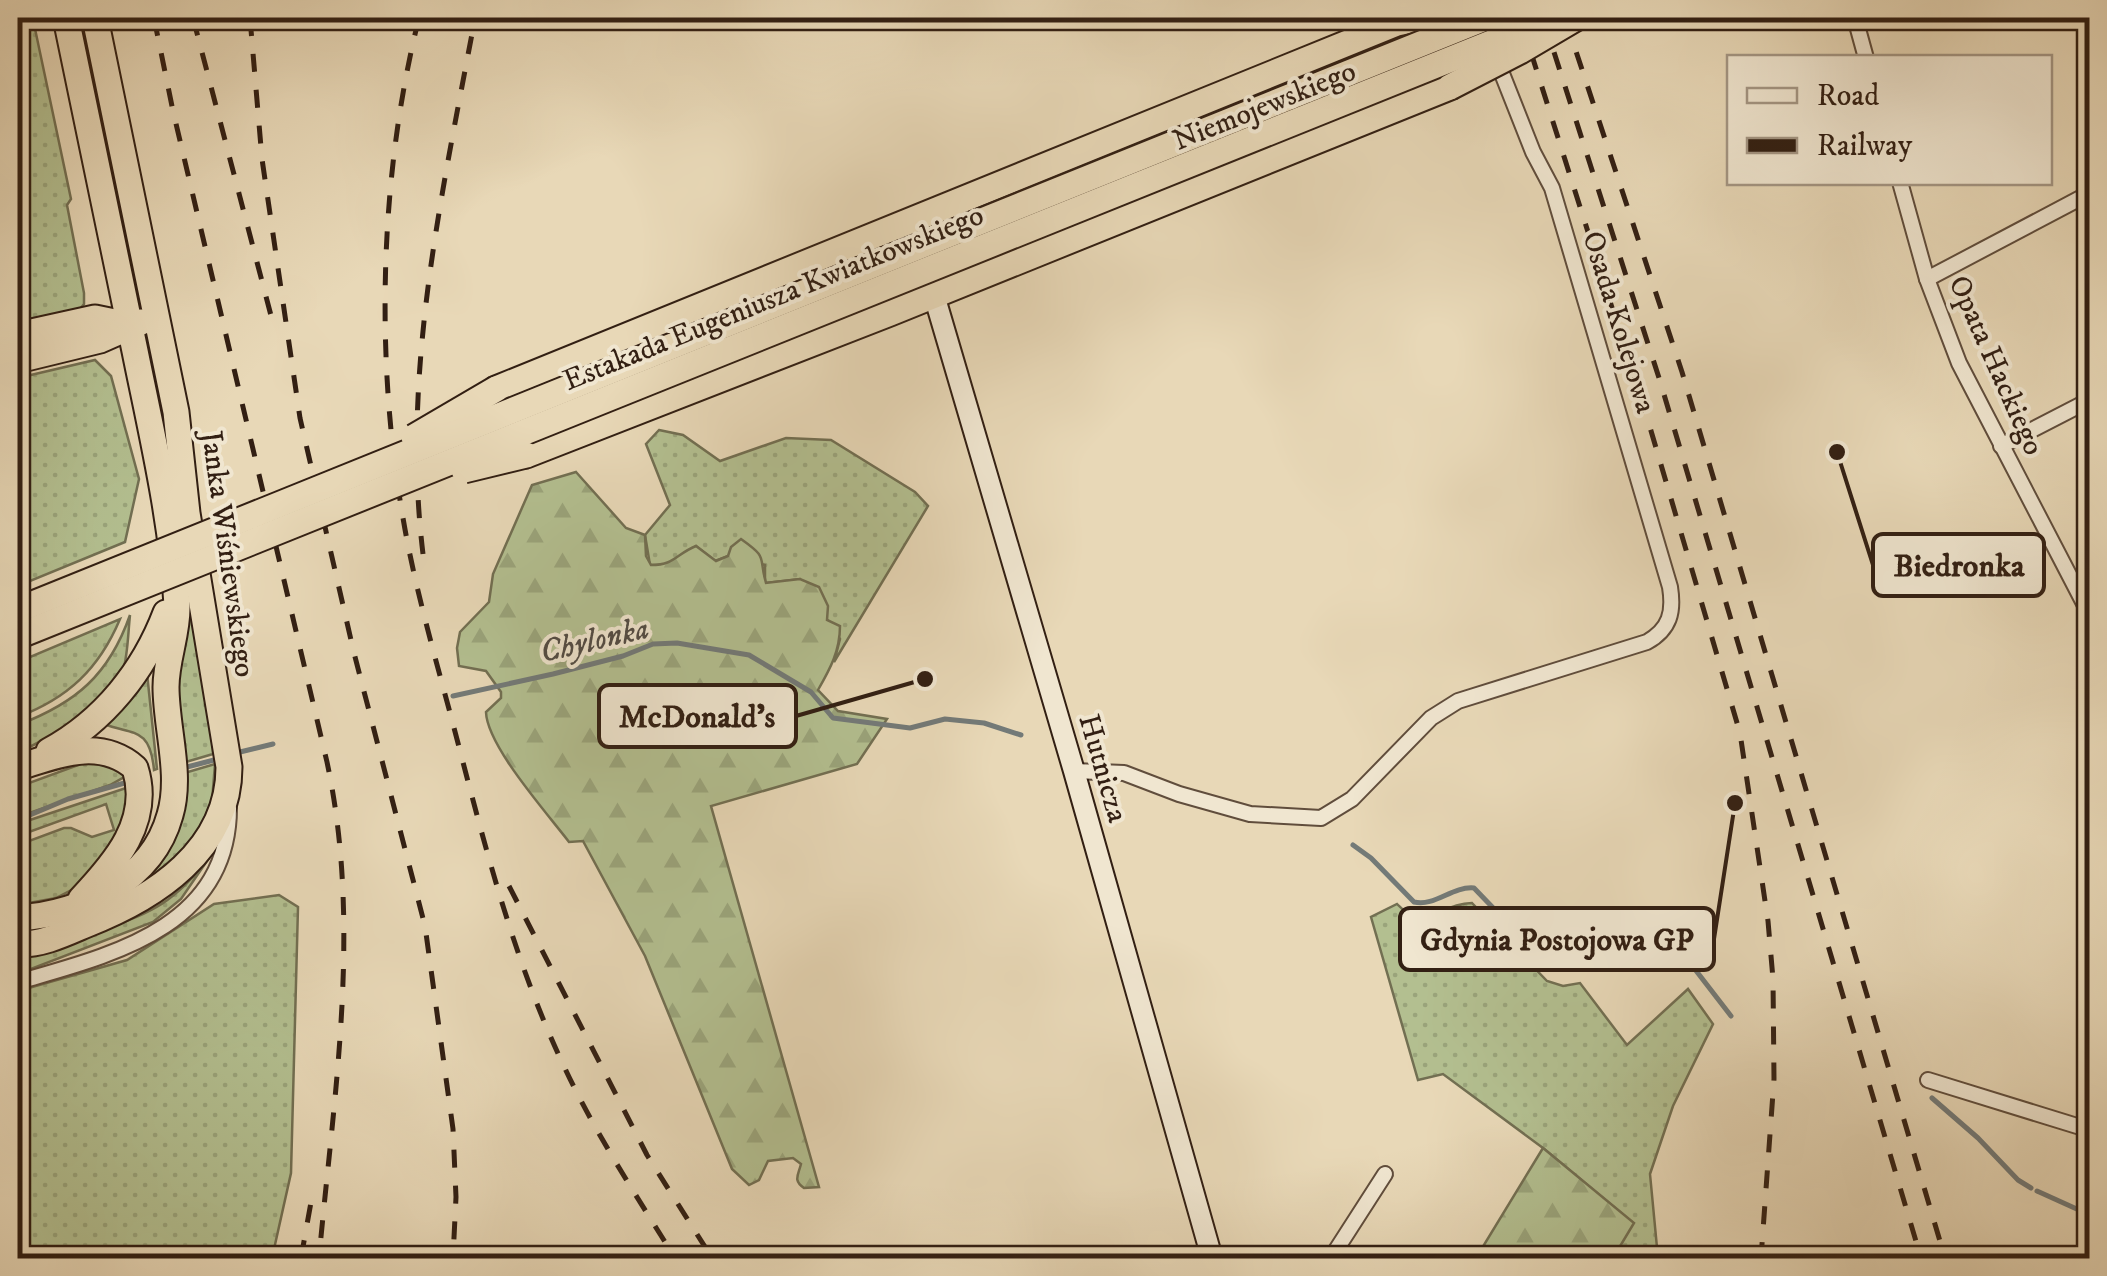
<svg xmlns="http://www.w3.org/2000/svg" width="2107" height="1276" font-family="'IM FELL DW Pica',serif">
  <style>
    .grass { fill: url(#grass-dots); stroke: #726f52; stroke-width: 2.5 }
    .forest { fill: url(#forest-firs); stroke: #726f52; stroke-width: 2.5 }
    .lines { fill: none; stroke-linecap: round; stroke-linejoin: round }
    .stream { stroke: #737a78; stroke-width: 5 }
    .minor-casing { stroke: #604d3c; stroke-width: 18 }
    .secondary-casing { stroke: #321f13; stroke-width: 24 }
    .trunk-casing { stroke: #321f13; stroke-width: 29 }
    .minor { stroke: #f0e6d0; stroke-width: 14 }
    .secondary { stroke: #f0e6d0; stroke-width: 20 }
    .trunk { stroke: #e8d8b7; stroke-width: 25 }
    .rail { stroke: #321f13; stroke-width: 5; stroke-dasharray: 18 18; stroke-linecap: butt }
    .trunk-bridge-casing { stroke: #321f13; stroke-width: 29; stroke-linecap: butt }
    .trunk-bridge { stroke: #e8d8b7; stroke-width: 25 }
    .labels { text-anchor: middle; stroke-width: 8; stroke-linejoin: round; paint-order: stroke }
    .street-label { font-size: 30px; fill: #321f13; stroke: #f0e6d0 }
    .water-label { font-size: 32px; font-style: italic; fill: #524c45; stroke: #f0e6d0 }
    .leader { fill: none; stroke: #321f13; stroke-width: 4 }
    .callout-dot { fill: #321f13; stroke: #f0e6d0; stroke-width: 4 }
    .callout { fill: #f0e6d0; stroke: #321f13; stroke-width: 4 }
    .callout-label { font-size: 32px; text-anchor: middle; font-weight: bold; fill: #321f13 }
  </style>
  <defs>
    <pattern id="grass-dots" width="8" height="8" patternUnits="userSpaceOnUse" patternTransform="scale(2.5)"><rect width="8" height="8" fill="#b3bf90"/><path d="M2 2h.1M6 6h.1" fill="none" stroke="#9aa47b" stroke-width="1.8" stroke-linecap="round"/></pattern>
    <pattern id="forest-firs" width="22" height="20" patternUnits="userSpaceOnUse" patternTransform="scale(2.5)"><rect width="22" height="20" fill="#b3bf90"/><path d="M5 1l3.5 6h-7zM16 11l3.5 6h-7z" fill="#9aa47b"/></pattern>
  </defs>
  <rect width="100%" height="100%" fill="#e8d8b7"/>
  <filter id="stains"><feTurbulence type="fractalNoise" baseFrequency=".002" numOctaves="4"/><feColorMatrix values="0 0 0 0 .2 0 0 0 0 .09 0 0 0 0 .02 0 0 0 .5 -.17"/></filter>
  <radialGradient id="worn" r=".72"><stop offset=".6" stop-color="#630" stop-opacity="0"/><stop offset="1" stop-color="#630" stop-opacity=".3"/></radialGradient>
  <g class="grass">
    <path d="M18,18H28L34,24L71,199L67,205L84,293V304L80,309L18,324V199L26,197L18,169Z"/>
    <path d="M95,360L111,376L139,479L125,542L18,586V378Z"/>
    <path d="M659,430L683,435L720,461L786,438L831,440L915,492L928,506L834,662L840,639L800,579L765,583V565L728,556L715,561L696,546L666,565H650L645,535L670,505L646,444Z"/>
    <path d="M188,591L213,729V754L179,764L170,690Z"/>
    <path d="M130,615C128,633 128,654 123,671C114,702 47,740 18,752V725C76,703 109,675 130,615Z"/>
    <path d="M120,619C99,669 68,698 18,717V662Z"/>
    <path d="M147,673L157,769L154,770C150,726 132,735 104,724Z"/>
    <path d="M103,759L126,776L110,785L18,817V787L89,761Z"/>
    <path d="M215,764L212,801L199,830L166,874L81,919L18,932V926L127,890L181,774Z"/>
    <path d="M129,787V821L81,885L56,898L18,905V845L64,828H71L92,837L114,830L106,804L18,836V824Z"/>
    <path d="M209,858L181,899L153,922L18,974V953C49,951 72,943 101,931C153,911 173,904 209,858Z"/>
    <path d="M279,895L298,907L291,1173L272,1258H18V991L127,960L214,904Z"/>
    <path d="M1472,903L1547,981L1563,986L1580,983L1627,1045L1688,989L1713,1024L1673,1106L1650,1174L1658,1258H1613L1633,1223L1543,1148L1443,1074L1418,1080L1371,917L1397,904C1425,934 1441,903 1472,903Z"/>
  </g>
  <g class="forest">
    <path d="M576,472L626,528L645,535L646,556L651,565C675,565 676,554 696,546L716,561L728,556L731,547L741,539C769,559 758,555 766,583L800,579L819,587L828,606L827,620L840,626C840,651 830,669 818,690L838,711L887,719L857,764L711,806L819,1187L804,1188C793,1180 798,1176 801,1164L793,1158L768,1161L759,1180L749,1185L732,1169L645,956L583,841L569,842C547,813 487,746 486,712L501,698V692L486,671L459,666L457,648L460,632L489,602L493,574L532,485Z"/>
    <path d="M1543,1148L1634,1223L1613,1258H1476Z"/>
  </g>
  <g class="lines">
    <g class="stream">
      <path d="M453,696L553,674L623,656L653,644L677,643L749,655L811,692L833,718L910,728L945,719L984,723L1021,735"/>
      <path d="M240,752L273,744"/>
      <path d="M183,768L214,760"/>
      <path d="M18,820L68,799L128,782"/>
      <path d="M1353,845L1371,858L1414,902C1435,907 1452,886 1474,888L1550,967L1556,969L1568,965"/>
      <path d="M1597,936C1619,917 1647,910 1668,935"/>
      <path d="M1677,946L1731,1016"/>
      <path d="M1932,1098L1978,1138L2018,1180L2031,1188"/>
      <path d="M2037,1191L2090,1215"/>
    </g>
    <g class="minor-casing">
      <g id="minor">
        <path d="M1855,18L1866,58"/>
        <path d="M1900,182L1927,279L1959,363L2090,615"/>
        <path d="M1927,279L2090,193"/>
        <path d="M2001,446L2090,400"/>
        <path d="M1074,771L1124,773L1179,794L1250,814L1321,818L1352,799L1431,718L1458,701L1647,642C1670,629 1674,612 1670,587L1552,188L1533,152L1480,18"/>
        <path d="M18,982C111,955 229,928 229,808"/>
        <path d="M1928,1080L2090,1130"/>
        <path d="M1331,1258L1385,1174"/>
      </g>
    </g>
    <g class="secondary-casing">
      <path id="secondary" d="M909,222C905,253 911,273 934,295L1074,771L1212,1258"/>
    </g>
    <g class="trunk-casing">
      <g id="trunk">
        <path d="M18,335L95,318L129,325"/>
        <path d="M18,360L100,340L141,322"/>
        <path d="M496,389L1397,23L1419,18"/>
        <path d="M526,455L890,313L1450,87"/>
        <path d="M49,751C104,721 144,671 166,613"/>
        <path d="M19,767C58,755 100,737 135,768C152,821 115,863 81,899"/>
        <path d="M18,918C81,914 152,881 170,815C182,775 166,728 166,687C166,659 178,633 177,605C172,519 152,435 135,351C112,240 89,129 66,18"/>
        <path d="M18,944C41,945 64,934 85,925C155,898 229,850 229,767L187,513L176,412L95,18"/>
      </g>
    </g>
    <use href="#minor" class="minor"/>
    <use href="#secondary" class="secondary"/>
    <use href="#trunk" class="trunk"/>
    <g class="rail">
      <path d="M154,18L173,111L327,762C362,926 334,1093 319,1258"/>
      <path d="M193,18L274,327"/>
      <path d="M250,18L262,159L300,418L354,653L425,926L453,1129L456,1197L453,1258"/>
      <path d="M419,18C380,172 375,355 402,512C415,592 439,669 459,747C487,854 515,962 562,1062C593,1130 636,1195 675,1258"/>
      <path d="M1520,18L1649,424L1740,733L1768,921L1773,979L1774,1079L1761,1258"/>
      <path d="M1543,18L1660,381L1921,1258"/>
      <path d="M1565,18L1682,372L1945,1258"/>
      <path d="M423,554C401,374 442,194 475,18"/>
      <path d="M509,886L647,1155L712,1258"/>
      <path d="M301,1258L313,1191"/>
    </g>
    <g class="trunk-bridge-casing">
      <g id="trunk-bridge">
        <path d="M1450,87L1520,51L1576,18"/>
        <path d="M414,437L496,389"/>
        <path d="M464,470L526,455"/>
        <path d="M18,610L1485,18"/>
        <path d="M18,636L1553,18"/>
      </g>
    </g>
    <use href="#trunk-bridge" class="trunk-bridge"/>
  </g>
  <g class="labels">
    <g class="street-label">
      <text transform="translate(1264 105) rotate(-22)" y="10">Niemojewskiego</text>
      <text transform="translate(773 297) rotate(-22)" y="10">Estakada Eugeniusza Kwiatkowskiego</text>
      <text transform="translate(1620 322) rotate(73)" y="10">Osada Kolejowa</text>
      <text transform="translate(1997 365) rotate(66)" y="10">Opata Hackiego</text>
      <text transform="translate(229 554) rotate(82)" y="10">Janka Wiśniewskiego</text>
      <text transform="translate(1104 768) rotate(74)" y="10">Hutnicza</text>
    </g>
    <g class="water-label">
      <text transform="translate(594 639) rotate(-13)" y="11">Chylonka</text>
    </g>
  </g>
  <path class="leader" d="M1837 452L1873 565M925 679L796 716M1735 803L1714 939"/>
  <g class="callout-dot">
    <circle cx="1837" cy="452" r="10"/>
    <circle cx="925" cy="679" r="10"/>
    <circle cx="1735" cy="803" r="10"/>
  </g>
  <g class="callout">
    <rect x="1873" y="534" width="171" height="62" rx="10"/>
    <rect x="599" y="685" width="197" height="62" rx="10"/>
    <rect x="1400" y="908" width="314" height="62" rx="10"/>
  </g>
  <g class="callout-label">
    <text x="1959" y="576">Biedronka</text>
    <text x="697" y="727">McDonald's</text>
    <text x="1557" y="950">Gdynia Postojowa GP</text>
  </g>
  <rect width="2107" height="1276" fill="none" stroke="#e8d8b7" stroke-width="60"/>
  <rect x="20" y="20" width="2067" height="1236" fill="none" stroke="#321f13" stroke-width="5"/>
  <rect x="30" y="30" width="2047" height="1216" fill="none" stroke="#321f13" stroke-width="2.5"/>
  <rect x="1727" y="55" width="325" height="130" fill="#f0e6d0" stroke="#a49684" stroke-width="2.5"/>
  <rect x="1747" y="88" width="50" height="15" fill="#f0e6d0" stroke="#a49684" stroke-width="2.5"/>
  <text x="1817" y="105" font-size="30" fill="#321f13">Road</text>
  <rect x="1747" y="138" width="50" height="15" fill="#321f13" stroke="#a49684" stroke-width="2.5"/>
  <text x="1817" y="155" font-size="30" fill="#321f13">Railway</text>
  <rect width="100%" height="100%" filter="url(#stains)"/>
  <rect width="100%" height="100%" fill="url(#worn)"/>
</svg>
